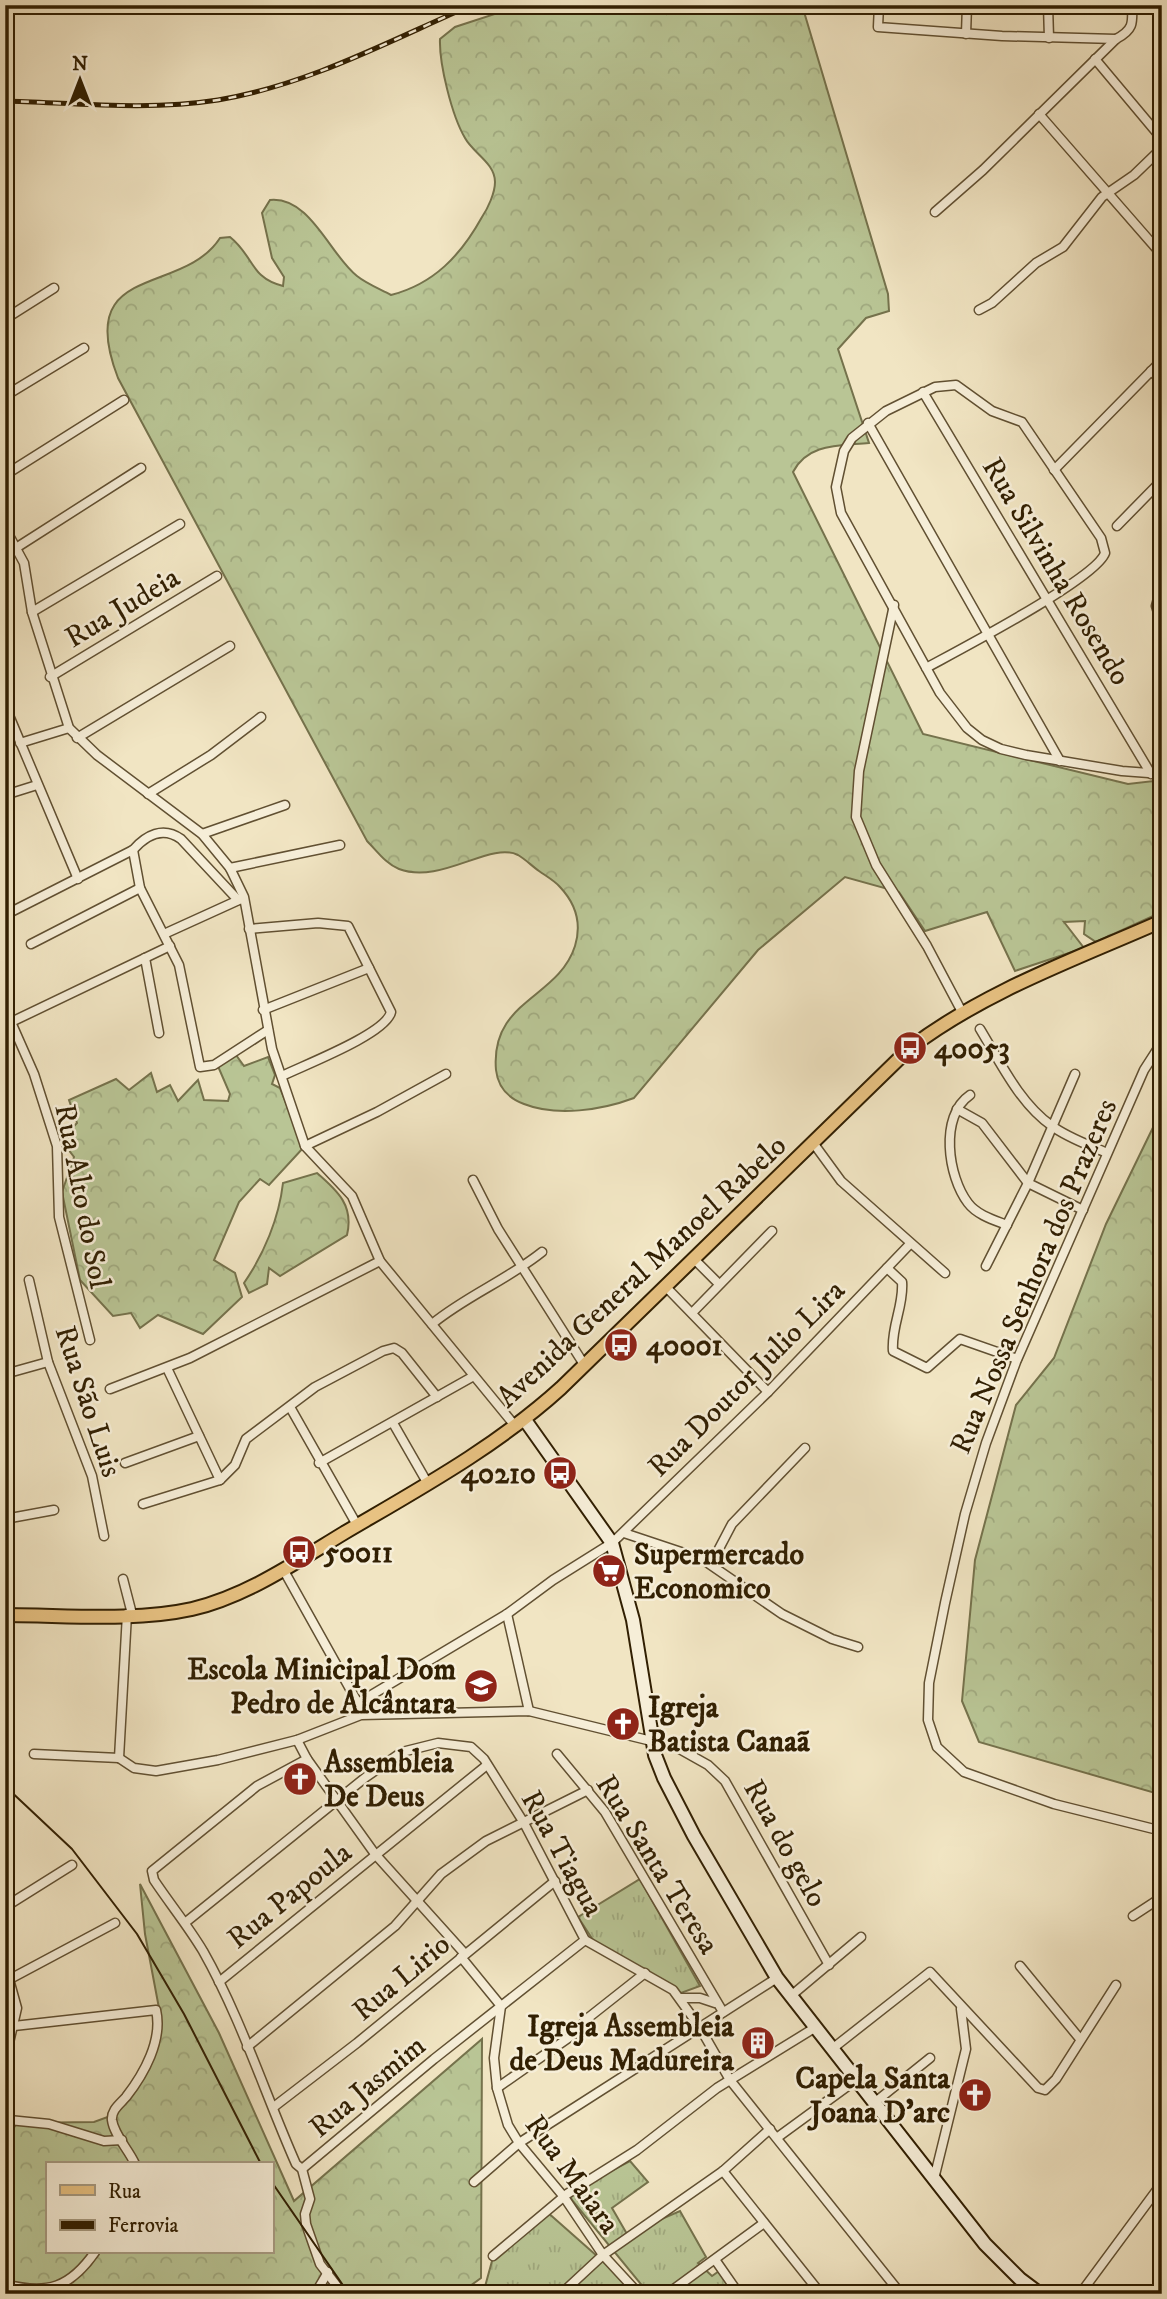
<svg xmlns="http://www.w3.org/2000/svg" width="1167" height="2299" font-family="'IM FELL DW Pica',serif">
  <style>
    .grass { fill: url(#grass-tufts); stroke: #75724c; stroke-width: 2 }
    .forest { fill: url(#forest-crowns); stroke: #75724c; stroke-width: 2; fill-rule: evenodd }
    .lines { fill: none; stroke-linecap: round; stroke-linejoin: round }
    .minor-casing { stroke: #615032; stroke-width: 11 }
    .secondary-casing { stroke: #311f02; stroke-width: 16 }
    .primary-casing { stroke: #311f02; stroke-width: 16 }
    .minor { stroke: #f6eed8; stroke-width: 8 }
    .secondary { stroke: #f6eed8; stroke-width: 12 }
    .primary { stroke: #e8c282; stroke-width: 12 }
    .tram { stroke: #311f02; stroke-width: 2 }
    .rail-casing { stroke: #311f02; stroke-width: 5 }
    .rail { stroke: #f6eed8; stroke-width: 2.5; stroke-dasharray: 8; stroke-linecap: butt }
    .labels { text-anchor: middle; stroke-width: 5; stroke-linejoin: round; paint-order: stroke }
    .street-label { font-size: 30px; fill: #311f02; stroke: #f6eed8 }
    .poi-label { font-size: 30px; font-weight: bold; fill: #311f02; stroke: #f6eed8; text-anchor: start }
  </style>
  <defs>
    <pattern id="grass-tufts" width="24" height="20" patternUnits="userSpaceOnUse" patternTransform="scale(1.75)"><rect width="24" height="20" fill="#b9c595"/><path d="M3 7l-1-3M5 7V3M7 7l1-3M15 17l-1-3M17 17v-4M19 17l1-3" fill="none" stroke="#a0a97f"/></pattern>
    <pattern id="forest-crowns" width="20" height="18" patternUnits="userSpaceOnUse" patternTransform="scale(1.75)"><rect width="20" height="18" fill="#b9c595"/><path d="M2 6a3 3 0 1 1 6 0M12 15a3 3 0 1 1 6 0" fill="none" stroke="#a0a97f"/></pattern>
  </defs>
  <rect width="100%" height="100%" fill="#f1e5c3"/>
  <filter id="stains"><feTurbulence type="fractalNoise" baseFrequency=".00286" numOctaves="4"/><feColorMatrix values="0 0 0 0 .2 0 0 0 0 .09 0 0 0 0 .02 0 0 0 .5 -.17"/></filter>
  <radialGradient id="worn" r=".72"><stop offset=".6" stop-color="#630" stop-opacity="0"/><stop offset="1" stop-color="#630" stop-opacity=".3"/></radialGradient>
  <g class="grass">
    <path d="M640,1879L700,1986L681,1993L593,1940L578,1917Z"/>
    <path d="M630,2161L648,2182L612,2208L627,2234L680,2211L706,2257L698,2263L712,2276L722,2269L731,2291L718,2290L719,2294H649L567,2194Z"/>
    <path d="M546,2211L640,2294H483L492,2261Z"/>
  </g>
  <g class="forest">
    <path d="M522,5H663L667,14L694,5H802L888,294L889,311L866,318L838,349L869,443C839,446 808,443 793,472L923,734L1128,784L1162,780V912L1096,942L1084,934L1085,921L1064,922L1084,948L1015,971L987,912L925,931L899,892L845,877L758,950L634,1098C602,1110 557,1117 524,1104C508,1098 498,1088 496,1070C490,1000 558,999 575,946C582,923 576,904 560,887C555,881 546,876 539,871C532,866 525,859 518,855C490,841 441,885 399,869C386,864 377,851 367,841L118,378C73,261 182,297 220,238L230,237C254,256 250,278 283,286L284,277L272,258L262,213L270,200C310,196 330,255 357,276C367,284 380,289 391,295C434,284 461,255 482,217C488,208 495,193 495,182C495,163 473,153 465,138C452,116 439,64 440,39L455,27Z"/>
    <path d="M236,1055L244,1066L268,1057L275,1075L272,1084L280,1088L304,1147L269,1185L260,1179L239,1202L214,1260L235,1273L242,1297L203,1334L158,1315L140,1328L131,1313L113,1316L80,1280L62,1192L74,1157L61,1140L77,1123L69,1100L116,1079L129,1090L151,1073L157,1092L170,1085L178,1101L198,1080L204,1100L228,1101L230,1094L217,1064Z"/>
    <path d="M1162,1109V1795L979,1742L962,1701L975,1560L1016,1405L1054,1358L1106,1224Z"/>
    <path d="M317,1173C338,1191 354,1206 347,1235L280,1276L269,1268L267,1284L249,1293L244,1283C264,1254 279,1218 283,1183Z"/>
    <path d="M140,1884L219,2033L294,2201L482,2039L481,2278L459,2294H5V2141L17,2123L94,2122L116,2114L153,2054L162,2024L145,1934ZM47,2164H271V2252H47Z"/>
  </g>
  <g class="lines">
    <g class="minor-casing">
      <g id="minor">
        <path d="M879,5L878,27L1002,36L1116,39"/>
        <path d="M1048,5L1049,38"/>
        <path d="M966,34L967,5"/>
        <path d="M1095,59L1162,139"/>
        <path d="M1039,114L1162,255"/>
        <path d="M935,212L983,170L1116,39C1133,30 1133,24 1132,5"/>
        <path d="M979,310L992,303L1036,263L1063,247L1102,197L1134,175L1162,148"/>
        <path d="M5,319L54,288"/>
        <path d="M1151,371L1162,381"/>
        <path d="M923,392L1151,774"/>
        <path d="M5,396L84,348"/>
        <path d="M868,423L1060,761"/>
        <path d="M1054,470L1162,360"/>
        <path d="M5,475L124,400"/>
        <path d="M1117,526L1162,480"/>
        <path d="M5,528L24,563L32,612L69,728L97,755L202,834L230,868L244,897L272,1049L305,1146L352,1196L380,1261L516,1427"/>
        <path d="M5,555L141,468"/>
        <path d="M1162,584L1156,606L1162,626"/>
        <path d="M894,605L859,771L856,817L876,865L927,946L962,1012"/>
        <path d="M32,612L180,524"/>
        <path d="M926,668C957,651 1096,579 1105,553L1101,538L1022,422L992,411L956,385L935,387L886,411L852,438L844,451L836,487L841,513L940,693L967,728L982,740L1001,749L1026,755L1122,771L1162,774"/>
        <path d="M50,677L217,576"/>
        <path d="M5,706L78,879"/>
        <path d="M77,738L230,646"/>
        <path d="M20,743L69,728"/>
        <path d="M148,794L211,755L261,717"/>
        <path d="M5,795L37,785"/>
        <path d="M202,834L285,805"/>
        <path d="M133,850L140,888L179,965L200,1067L214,1065L268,1030"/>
        <path d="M230,868L340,845"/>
        <path d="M5,915L133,850C146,835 163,826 181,839L238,900"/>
        <path d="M249,929L318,923L348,926L391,1012C386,1034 304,1065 282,1076"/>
        <path d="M164,934L241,899"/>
        <path d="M31,944L140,888"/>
        <path d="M145,958L159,1033"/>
        <path d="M263,1010L369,968"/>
        <path d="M11,1022L34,1074L57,1146L59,1217L90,1340"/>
        <path d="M5,1025L170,946"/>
        <path d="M980,1029C1000,1062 1020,1104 1052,1126C1068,1138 1089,1145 1107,1153"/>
        <path d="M1162,1042L1144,1070L1016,1362L986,1443L965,1514L945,1603L929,1683L928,1720L937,1747L964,1772L1054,1804L1162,1831"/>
        <path d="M970,1095C939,1116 948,1177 968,1203C977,1215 994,1220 1007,1225"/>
        <path d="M957,1109L982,1123L1028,1183L1083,1210"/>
        <path d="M814,1144L841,1181L945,1273"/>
        <path d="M305,1146L377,1112L446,1074"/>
        <path d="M473,1180L498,1229L585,1366"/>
        <path d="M694,1259L719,1284"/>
        <path d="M986,1266L1028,1183L1075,1074"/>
        <path d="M887,1268L902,1282C904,1306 891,1326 893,1351L927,1368L960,1339L1017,1359"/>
        <path d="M29,1280L48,1362L92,1476L104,1536"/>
        <path d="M666,1287L768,1392"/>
        <path d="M692,1313L772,1231"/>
        <path d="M432,1324C466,1296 507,1280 542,1252"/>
        <path d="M167,1368L220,1480"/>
        <path d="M5,1374L48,1362"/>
        <path d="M110,1389L190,1358L380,1261"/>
        <path d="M290,1407L357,1525"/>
        <path d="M393,1423L428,1484"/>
        <path d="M125,1463L199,1436"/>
        <path d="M319,1463L472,1377"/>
        <path d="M143,1504L220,1480L235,1465L246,1439L315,1387L383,1351L394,1348L402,1353L437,1397"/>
        <path d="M5,1519L54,1510"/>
        <path d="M624,1533L702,1559L782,1614L832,1639L858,1647"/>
        <path d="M711,1564L732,1524L805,1448"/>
        <path d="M283,1569L359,1705"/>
        <path d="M123,1579L132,1614"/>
        <path d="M5,1598L9,1615"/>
        <path d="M507,1614L529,1711"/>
        <path d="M358,1703L507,1614L553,1580L612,1543L768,1392L910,1244"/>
        <path d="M297,1740L307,1759L375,1854L465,1954"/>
        <path d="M34,1754L119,1758"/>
        <path d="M557,1754L605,1812L723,2012"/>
        <path d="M119,1758L134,1768L156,1771L218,1760L297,1740L361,1715L529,1711L676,1747L708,1765L725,1781L829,1965"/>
        <path d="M119,1758L127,1614"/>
        <path d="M307,1759L257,1786L152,1871L154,1880C170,1904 188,1926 203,1951C241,2018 265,2094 296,2164L302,2169L310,2199L305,2214L306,2224L320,2264L343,2294"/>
        <path d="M5,1814L9,1825L5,1837"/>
        <path d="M5,1907L72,1865"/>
        <path d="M1133,1916L1162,1897"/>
        <path d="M186,1922L366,1777L402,1752L438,1743L471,1747L484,1759L524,1823L585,1940L673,1990L699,2026L730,2080L901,2294"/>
        <path d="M461,1957L501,2006L494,2058L497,2088L508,2125L519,2143L564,2197L603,2255L639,2294"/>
        <path d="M5,1965L17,2008L5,2060"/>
        <path d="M1020,1966L1080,2039"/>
        <path d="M10,1979L115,1923"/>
        <path d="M219,1982L487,1765"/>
        <path d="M792,1995L861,1937"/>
        <path d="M680,1998H700L715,2003"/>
        <path d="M14,2026L156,2010C163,2040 144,2074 126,2097C120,2104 111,2110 112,2120C114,2135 129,2150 135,2164"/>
        <path d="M247,2047L395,1926L441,1874L486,1841L588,1790"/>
        <path d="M832,2049L930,1972L1038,2088L1045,2090L1056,2079L1116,1985"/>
        <path d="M5,2087L9,2128L5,2146"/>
        <path d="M497,2088L574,2034L588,2018L645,1973"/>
        <path d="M874,2103L930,2058"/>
        <path d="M275,2106L357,2043L555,1881"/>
        <path d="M9,2120L49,2124L104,2141L122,2140"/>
        <path d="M778,2137L856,2080"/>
        <path d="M302,2169L434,2059L585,1940"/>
        <path d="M723,2171L821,2294"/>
        <path d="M934,2179L966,2049L961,2009"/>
        <path d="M474,2182L519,2143L777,1978"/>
        <path d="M493,2256L567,2194L637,2150L717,2088L816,2027"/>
        <path d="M716,2261L739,2294"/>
        <path d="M5,2284C47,2295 70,2288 95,2252"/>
        <path d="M315,2294L328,2272"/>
        <path d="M561,2294L603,2255L723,2171L770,2129"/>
        <path d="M667,2294L764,2223"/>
        <path d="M1080,2294L1162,2183"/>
      </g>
    </g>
    <g class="secondary-casing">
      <path id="secondary" d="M525,1420L612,1543L633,1620L655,1755L664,1778L694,1836L777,1978L985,2244L1020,2279L1040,2294"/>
    </g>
    <g class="primary-casing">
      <path id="primary" d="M5,1615C65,1615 133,1622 192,1609C247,1596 296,1562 344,1533C419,1489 496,1447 561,1388L910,1048C985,991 1076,959 1162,921"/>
    </g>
    <use href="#minor" class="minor"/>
    <use href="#secondary" class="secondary"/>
    <use href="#primary" class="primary"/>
    <g class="tram">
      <path d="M5,1786L72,1849L137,1934L184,2014L261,2164"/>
      <path d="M271,2181L349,2294"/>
    </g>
    <g class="rail-casing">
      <path id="rail" d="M5,101C75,103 148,111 218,100C308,85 389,41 472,5"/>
    </g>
    <use href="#rail" class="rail"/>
  </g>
  <defs>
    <g id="bus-disc" transform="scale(1.75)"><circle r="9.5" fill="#8f2418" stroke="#f6eed8"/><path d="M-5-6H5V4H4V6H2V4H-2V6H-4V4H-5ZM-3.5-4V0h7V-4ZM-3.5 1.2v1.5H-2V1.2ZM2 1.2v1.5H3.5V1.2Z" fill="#fff"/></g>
    <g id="supermarket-disc" transform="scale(1.75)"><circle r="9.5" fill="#8f2418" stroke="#f6eed8"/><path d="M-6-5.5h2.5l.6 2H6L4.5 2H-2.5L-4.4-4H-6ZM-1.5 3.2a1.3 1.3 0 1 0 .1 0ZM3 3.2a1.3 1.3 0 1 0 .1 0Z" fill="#fff"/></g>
    <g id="school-disc" transform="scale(1.75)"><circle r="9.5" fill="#8f2418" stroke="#f6eed8"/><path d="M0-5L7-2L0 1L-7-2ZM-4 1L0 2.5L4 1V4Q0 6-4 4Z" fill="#fff"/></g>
    <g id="church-disc" transform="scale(1.75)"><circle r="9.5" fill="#8f2418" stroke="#f6eed8"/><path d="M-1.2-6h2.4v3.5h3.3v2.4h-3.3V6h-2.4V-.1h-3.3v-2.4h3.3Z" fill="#fff"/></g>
    <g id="building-disc" transform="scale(1.75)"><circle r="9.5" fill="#8f2418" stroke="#f6eed8"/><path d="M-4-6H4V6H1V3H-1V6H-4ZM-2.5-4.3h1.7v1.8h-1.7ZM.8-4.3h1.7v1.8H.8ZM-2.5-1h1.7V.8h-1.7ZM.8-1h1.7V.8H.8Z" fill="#fff"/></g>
  </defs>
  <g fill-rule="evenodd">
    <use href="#bus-disc" x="910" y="1048"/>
    <use href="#bus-disc" x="621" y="1345"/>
    <use href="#bus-disc" x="560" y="1473"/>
    <use href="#bus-disc" x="299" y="1552"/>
    <use href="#supermarket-disc" x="609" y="1571"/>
    <use href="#school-disc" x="481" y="1686"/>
    <use href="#church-disc" x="623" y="1724"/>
    <use href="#church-disc" x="300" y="1779"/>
    <use href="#building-disc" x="758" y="2043"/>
    <use href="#church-disc" x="975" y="2095"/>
  </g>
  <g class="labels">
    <g class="street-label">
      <text transform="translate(1057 571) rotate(59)" y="10">Rua Silvinha Rosendo</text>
      <text transform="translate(122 607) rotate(-31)" y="10">Rua Judeia</text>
      <text transform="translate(83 1196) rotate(79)" y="10">Rua Alto do Sol</text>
      <text transform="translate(641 1271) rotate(-43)" y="10">Avenida General Manoel Rabelo</text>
      <text transform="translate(1033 1276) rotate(-67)" y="10">Rua Nossa Senhora dos Prazeres</text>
      <text transform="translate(746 1378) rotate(-45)" y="10">Rua Doutor Julio Lira</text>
      <text transform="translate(89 1401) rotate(72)" y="10">Rua São Luis</text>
      <text transform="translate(786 1843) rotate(61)" y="10">Rua do gelo</text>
      <text transform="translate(563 1853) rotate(61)" y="10">Rua Tiagua</text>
      <text transform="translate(658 1864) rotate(58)" y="10">Rua Santa Teresa</text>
      <text transform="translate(289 1895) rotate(-39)" y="10">Rua Papoula</text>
      <text transform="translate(401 1977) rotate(-40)" y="10">Rua Lirio</text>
      <text transform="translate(367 2086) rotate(-40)" y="10">Rua Jasmim</text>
      <text transform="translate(573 2174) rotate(54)" y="10">Rua Maiara</text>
    </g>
    <g class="poi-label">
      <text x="934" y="1058">40053</text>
      <text x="646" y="1355">40001</text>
      <text x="536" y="1483" text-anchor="end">40210</text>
      <text x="324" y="1562">50011</text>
      <text x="634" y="1564">Supermercado<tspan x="634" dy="34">Economico</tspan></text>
      <text x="456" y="1679" text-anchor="end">Escola Minicipal Dom<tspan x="456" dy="34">Pedro de Alcântara</tspan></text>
      <text x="648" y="1717">Igreja<tspan x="648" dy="34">Batista Canaã</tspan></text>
      <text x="324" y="1772">Assembleia<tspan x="324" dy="34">De Deus</tspan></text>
      <text x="734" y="2036" text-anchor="end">Igreja Assembleia<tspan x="734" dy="34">de Deus Madureira</tspan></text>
      <text x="950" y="2088" text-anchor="end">Capela Santa<tspan x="950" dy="34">Joana D'arc</tspan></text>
    </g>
  </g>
  <rect width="1167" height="2299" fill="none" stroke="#f1e5c3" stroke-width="28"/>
  <rect x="7" y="7" width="1153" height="2285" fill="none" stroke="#311f02" stroke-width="3.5"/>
  <rect x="14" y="14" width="1139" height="2271" fill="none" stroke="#311f02" stroke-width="2"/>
  <rect x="46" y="2162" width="228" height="91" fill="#f6eed8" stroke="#a79b82" stroke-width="2"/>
  <rect x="60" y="2185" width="35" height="10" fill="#e8c282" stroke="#a79b82" stroke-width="2"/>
  <text x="108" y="2198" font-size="21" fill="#311f02">Rua</text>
  <rect x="60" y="2220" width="35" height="10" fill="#311f02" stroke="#a79b82" stroke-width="2"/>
  <text x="108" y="2232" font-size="21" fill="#311f02">Ferrovia</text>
  <g transform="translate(80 80)" stroke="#f6eed8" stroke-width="5" paint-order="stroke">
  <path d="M0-5L12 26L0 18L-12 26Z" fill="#311f02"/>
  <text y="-10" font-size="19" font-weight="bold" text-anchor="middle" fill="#311f02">N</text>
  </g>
  <rect width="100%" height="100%" filter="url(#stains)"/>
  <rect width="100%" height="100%" fill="url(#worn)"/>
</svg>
